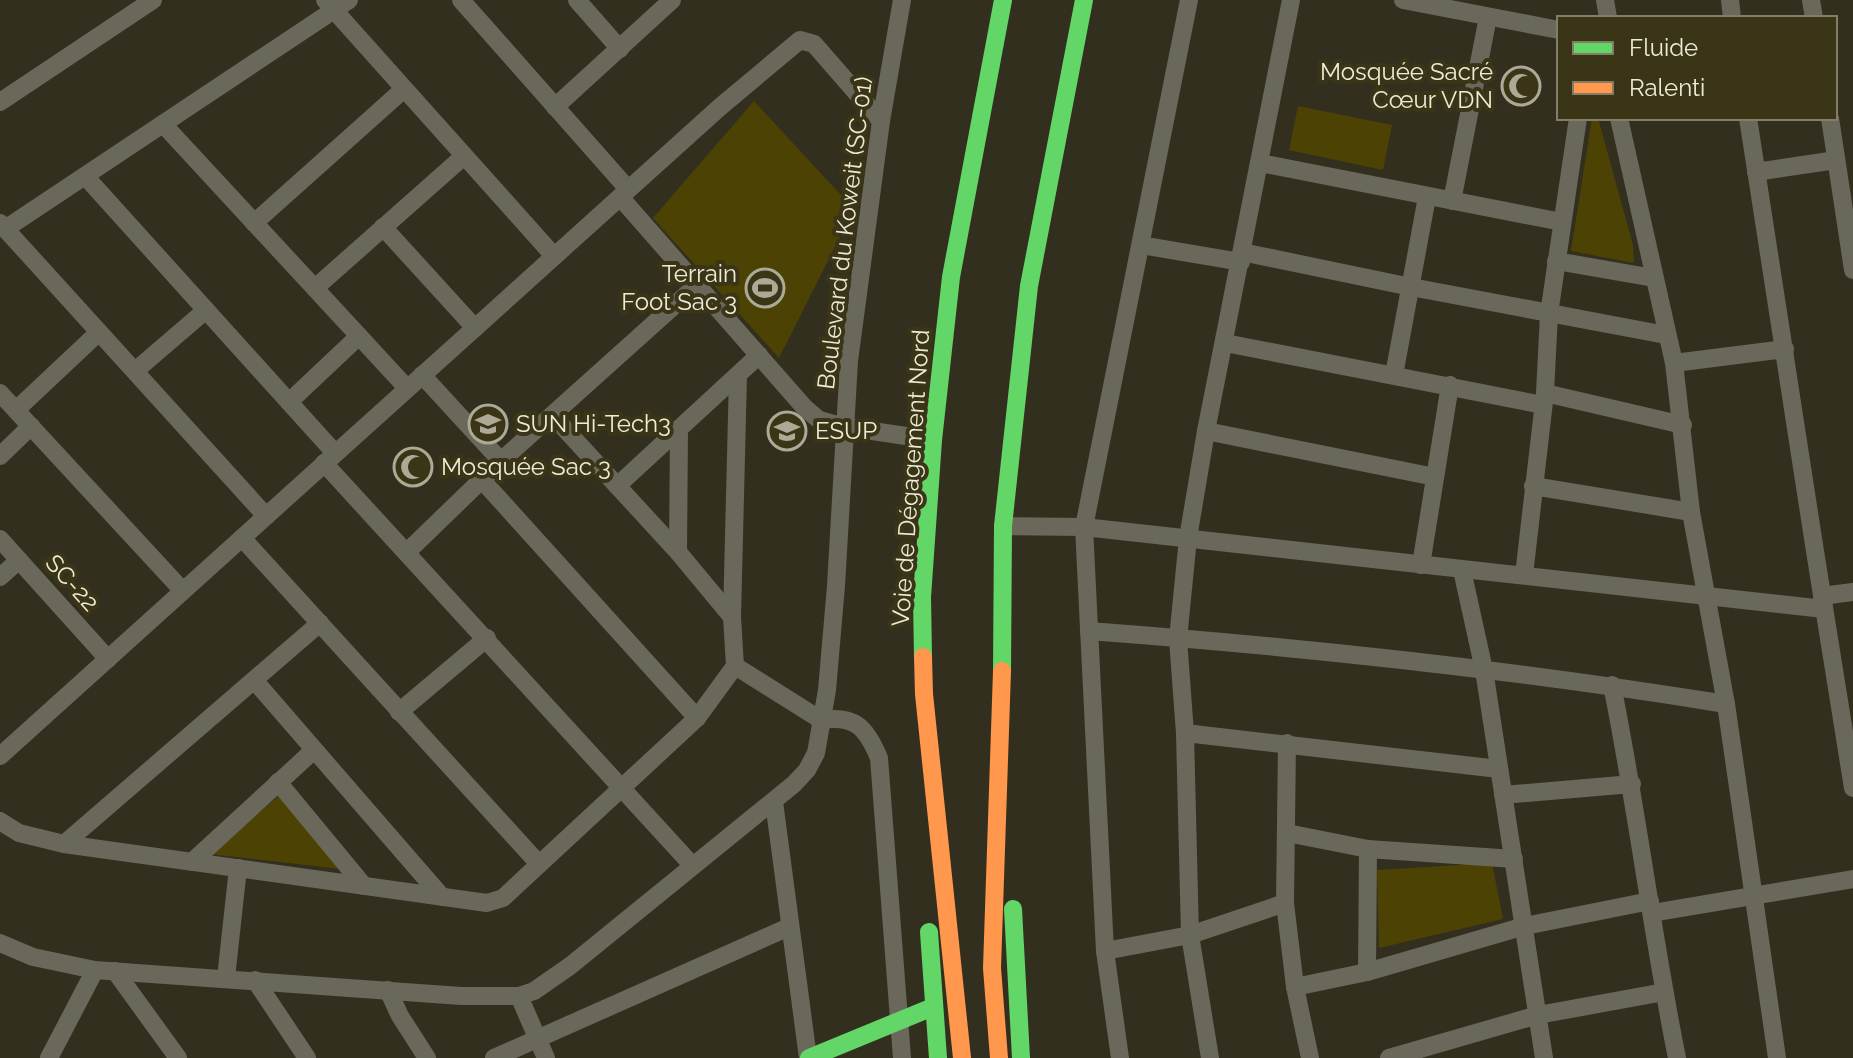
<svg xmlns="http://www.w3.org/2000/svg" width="1853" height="1058" font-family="Raleway,sans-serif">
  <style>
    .green { fill: #4c4204 }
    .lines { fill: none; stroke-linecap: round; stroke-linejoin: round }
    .street { stroke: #6a675b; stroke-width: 18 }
    .fast { stroke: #63d668; stroke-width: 18 }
    .slow { stroke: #ff974d; stroke-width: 18 }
    .labels { text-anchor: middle; stroke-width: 8; stroke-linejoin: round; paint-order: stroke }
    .poi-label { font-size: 24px; fill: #edead8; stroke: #3b3517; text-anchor: start }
    .street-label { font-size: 24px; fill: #edead8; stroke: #3b3517 }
  </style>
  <rect width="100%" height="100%" fill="#332f1f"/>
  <g class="green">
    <path d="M754,101L854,209L779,358L653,218Z"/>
    <path d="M1298,106L1392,125L1383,170L1289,150Z"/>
    <path d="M1592,118H1598L1633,245L1634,263L1571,251Z"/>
    <path d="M280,795L349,870L210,854Z"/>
    <path d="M1492,863L1503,919L1379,948L1377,870Z"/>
  </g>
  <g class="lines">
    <g class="street">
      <path d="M325,0L554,256"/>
      <path d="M461,0L628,189"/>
      <path d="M577,0L620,49"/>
      <path d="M1403,0L1559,30"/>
      <path d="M1605,0L1608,18"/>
      <path d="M1730,0L1732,18"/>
      <path d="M1811,0L1814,18"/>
      <path d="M0,102L153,0"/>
      <path d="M555,107L672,0"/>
      <path d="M1619,118L1674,363L1691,512L1726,704L1777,1058"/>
      <path d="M1748,118C1783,341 1816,565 1853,788"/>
      <path d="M1830,118L1853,270"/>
      <path d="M163,124L407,388"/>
      <path d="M1260,163L1562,222"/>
      <path d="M1756,172L1836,160"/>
      <path d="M85,176L335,453"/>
      <path d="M620,197L804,407L819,420L845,427L933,440"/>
      <path d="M1452,201L1488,17"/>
      <path d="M0,223L266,516"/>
      <path d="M254,223L404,89"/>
      <path d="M383,227L475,328"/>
      <path d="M5,229L349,0"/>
      <path d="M1141,245L1241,262"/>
      <path d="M1242,252L1411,287L1666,335"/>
      <path d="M1556,261L1654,278"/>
      <path d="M315,288L464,156"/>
      <path d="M1225,343L1543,405"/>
      <path d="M1674,363L1785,349"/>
      <path d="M135,371L206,310"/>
      <path d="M422,375L501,461"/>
      <path d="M1394,375L1427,197"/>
      <path d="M0,393L183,591"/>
      <path d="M1545,393L1683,425"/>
      <path d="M289,402L359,336"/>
      <path d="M16,410L99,332"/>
      <path d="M553,416L678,552L732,617"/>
      <path d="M1206,431L1435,477"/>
      <path d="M0,456L31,426"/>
      <path d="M324,463L692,865"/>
      <path d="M482,480L697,718"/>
      <path d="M617,486L759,355"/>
      <path d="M1533,486L1691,512"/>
      <path d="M1003,526L1084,527L1824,609"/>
      <path d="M242,538L539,864"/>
      <path d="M0,539L108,659"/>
      <path d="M407,552L501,461L697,285"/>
      <path d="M678,552L679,430"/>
      <path d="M1421,565L1450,385"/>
      <path d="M1462,570L1484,670L1544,1058"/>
      <path d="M1524,575L1545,393L1549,314L1578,118"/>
      <path d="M0,577L19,560"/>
      <path d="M1822,596L1853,592"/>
      <path d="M1089,631C1302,647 1516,670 1726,704"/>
      <path d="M735,666L821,720C855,715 866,727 879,758L902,1058"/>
      <path d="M254,680L442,897"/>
      <path d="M1612,685C1637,809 1652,934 1677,1058"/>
      <path d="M399,712L487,638"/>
      <path d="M1185,733L1499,769"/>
      <path d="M1287,743L1285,903L1295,987L1310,1058"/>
      <path d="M0,756L720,107L800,40L814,44L881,121"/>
      <path d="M278,782L364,886"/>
      <path d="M1503,795L1632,784"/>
      <path d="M774,802L808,1058"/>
      <path d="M0,821L19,833L64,844L487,903L503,898L697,718L735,666L732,617L738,375"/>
      <path d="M1287,833L1368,849L1514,859"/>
      <path d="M64,844L320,623"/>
      <path d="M192,862L314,750"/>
      <path d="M1652,913L1853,879"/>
      <path d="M0,943L33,957L95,970L461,996H519L534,991L570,966L794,784L807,770L816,753L827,690L836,586L849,361L881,121L902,0"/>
      <path d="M1105,951L1190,935L1285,903"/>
      <path d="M115,971L178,1058"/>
      <path d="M1367,972L1368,849"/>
      <path d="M226,978L238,868"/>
      <path d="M255,980L307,1058"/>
      <path d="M1295,987L1367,972L1525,926L1650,901"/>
      <path d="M388,990L400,1016L427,1058"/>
      <path d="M519,996L546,1058"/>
      <path d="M49,1058L95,970"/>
      <path d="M494,1058L789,927"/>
      <path d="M1120,1058L1105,951L1084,527L1189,0"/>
      <path d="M1210,1058L1190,935L1185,733L1178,639L1188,538L1206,431L1291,0"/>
      <path d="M1389,1058L1538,1015L1664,992"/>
    </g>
    <g class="fast">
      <path d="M923,657L922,597L933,440L951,277L1003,0"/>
      <path d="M1002,671L1003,526L1029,286L1084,0"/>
      <path d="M1013,909L1021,1058"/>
      <path d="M929,932L938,1058"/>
      <path d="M809,1058L933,1007"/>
    </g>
    <g class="slow">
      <path d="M923,657L924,694L962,1058"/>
      <path d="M999,1058L992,968L1002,671"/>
    </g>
  </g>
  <defs>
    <g id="mosque-ring" transform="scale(2)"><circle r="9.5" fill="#3b3517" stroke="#aca997" stroke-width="1.5"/><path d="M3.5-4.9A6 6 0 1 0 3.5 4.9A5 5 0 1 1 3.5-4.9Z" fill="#aca997"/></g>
    <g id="stadium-ring" transform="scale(2)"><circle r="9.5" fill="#3b3517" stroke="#aca997" stroke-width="1.5"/><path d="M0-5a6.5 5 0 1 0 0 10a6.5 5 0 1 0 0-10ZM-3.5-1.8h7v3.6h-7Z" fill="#aca997"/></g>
    <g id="university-ring" transform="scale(2)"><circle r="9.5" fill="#3b3517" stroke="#aca997" stroke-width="1.5"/><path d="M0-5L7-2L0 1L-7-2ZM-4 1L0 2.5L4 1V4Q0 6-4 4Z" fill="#aca997"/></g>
  </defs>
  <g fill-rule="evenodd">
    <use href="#mosque-ring" x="1521" y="86"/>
    <use href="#stadium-ring" x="765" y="288"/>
    <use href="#university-ring" x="488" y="424"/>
    <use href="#university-ring" x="787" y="431"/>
    <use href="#mosque-ring" x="413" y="467"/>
  </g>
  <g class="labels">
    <g class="poi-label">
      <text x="1493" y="80" text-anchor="end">Mosquée Sacré<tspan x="1493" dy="28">Cœur VDN</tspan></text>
      <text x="737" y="282" text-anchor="end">Terrain<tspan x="737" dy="28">Foot Sac 3</tspan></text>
      <text x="516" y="432">SUN Hi-Tech3</text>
      <text x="815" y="439">ESUP</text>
      <text x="441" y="475">Mosquée Sac 3</text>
    </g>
    <g class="street-label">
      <text transform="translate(845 233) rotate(-83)" y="8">Boulevard du Koweit (SC-01)</text>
      <text transform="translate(911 478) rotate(-86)" y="8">Voie de Dégagement Nord</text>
      <text transform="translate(72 583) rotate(48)" y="8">SC-22</text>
    </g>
  </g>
  <rect x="1557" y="16" width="280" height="104" fill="#3b3517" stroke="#827d64" stroke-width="2"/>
  <rect x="1573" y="42" width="40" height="12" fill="#63d668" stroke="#827d64" stroke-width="2"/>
  <text x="1629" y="56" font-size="24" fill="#edead8">Fluide</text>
  <rect x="1573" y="82" width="40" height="12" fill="#ff974d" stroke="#827d64" stroke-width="2"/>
  <text x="1629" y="96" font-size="24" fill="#edead8">Ralenti</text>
</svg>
